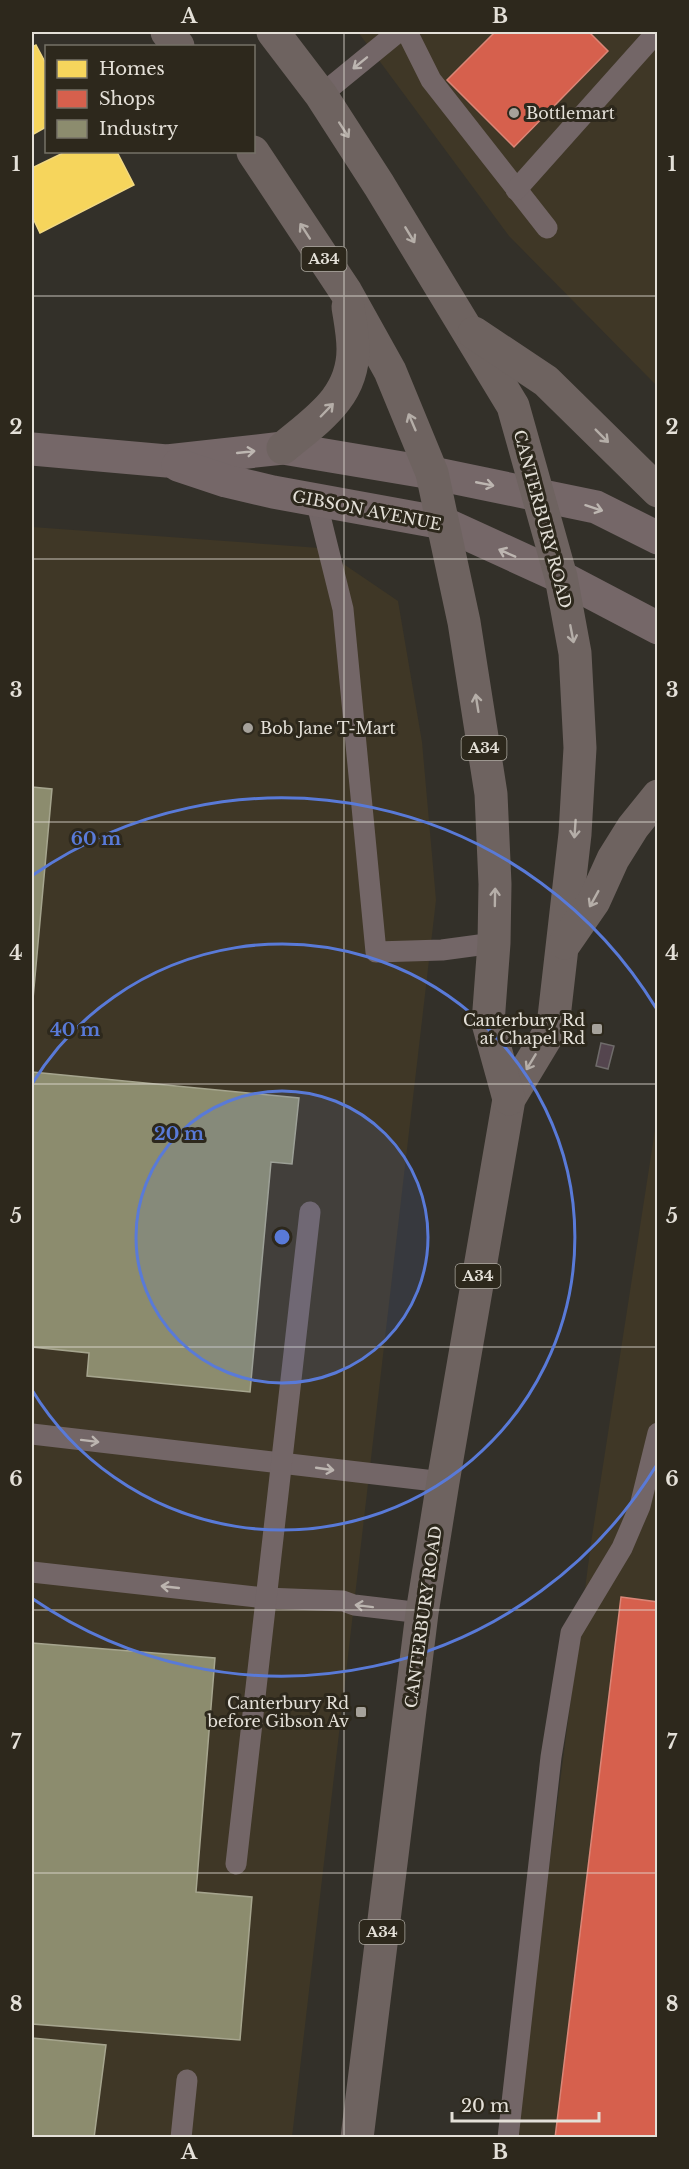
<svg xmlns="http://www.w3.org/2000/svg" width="689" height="2169" font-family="'Libre Baskerville',serif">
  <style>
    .built { fill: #3f3726 }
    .homes { fill: #f6d55c; stroke: #f1d881; stroke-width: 1.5 }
    .shops { fill: #d6604d; stroke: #da8677; stroke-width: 1.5 }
    .industry { fill: #8c8c6e; stroke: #a6a58e; stroke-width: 1.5 }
    .building { fill: #54454e; stroke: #6f6b6a; stroke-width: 1.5 }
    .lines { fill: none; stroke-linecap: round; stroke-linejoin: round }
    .lane { stroke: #736667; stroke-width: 21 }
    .secondary { stroke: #756768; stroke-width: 33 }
    .highway { stroke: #6e6360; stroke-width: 33 }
    .oneway { stroke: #bcb5b0 }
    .oneway2 { stroke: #b5aea8 }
    .oneway3 { stroke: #bdb6b1 }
    .grid { fill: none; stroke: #e4e0d8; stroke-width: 1.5; stroke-opacity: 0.55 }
    .ring { fill: none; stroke: #597ad8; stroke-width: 3 }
    .poi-dot { fill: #a6a29b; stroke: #2d281c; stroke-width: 2 }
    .labels { text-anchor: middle; stroke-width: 6; stroke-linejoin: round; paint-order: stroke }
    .shield { fill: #2d281c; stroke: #ada9a0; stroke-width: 1.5 }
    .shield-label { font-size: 15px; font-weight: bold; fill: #e4e0d8 }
    .poi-label { font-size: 16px; fill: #e4e0d8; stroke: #2d281c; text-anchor: start }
    .street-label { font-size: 16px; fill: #e4e0d8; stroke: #2d281c }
    .centre { fill: #597ad8; stroke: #2d281c; stroke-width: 3 }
    .ring-label { font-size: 18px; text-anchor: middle; font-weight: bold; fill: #597ad8; stroke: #2d281c; stroke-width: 6; stroke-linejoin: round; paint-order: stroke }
    .neatline { fill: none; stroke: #e4e0d8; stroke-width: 2 }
    .grid-label { font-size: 20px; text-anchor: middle; font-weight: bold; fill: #e4e0d8 }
  </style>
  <rect width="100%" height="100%" fill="#333029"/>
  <g class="built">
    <path d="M358,32H640L657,54V386L509,236Z"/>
    <path d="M32,527L320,548L398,601L422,742L436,900L292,2137H32Z"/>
    <path d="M657,1117V2137L514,2138L591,1543Z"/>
  </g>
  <g class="homes">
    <path d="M36,45L46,64V127L32,135V47Z"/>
    <path d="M65,152H117L134,185L40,233L32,216V168Z"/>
  </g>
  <g class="shops">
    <path d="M495,32H589L608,51L514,147L447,80Z"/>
    <path d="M621,1597L658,1602V2138H555Z"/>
  </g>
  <g class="industry">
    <path d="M32,787L52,789L32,1010Z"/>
    <path d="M32,1072L299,1098L292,1164L271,1162L250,1392L87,1376L89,1353L32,1347Z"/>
    <path d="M32,1643L215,1658L196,1892L252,1897L240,2040L32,2024Z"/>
    <path d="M32,2038L106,2045L94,2138H32Z"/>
  </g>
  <path class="building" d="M601,1043L614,1046L608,1069L596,1066Z"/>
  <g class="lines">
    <g class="lane">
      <path d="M407,32L431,80L547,228"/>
      <path d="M321,95L398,32"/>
      <path d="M516,190L657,32"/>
      <path d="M316,500L343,609L376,952L442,950L494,943"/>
      <path d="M32,1434L443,1482"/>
      <path d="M32,1572L265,1598L343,1601L354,1605L422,1613"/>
      <path d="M236,1864L310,1212"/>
      <path d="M181,2138L187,2080"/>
      <path d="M508,2138L551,1757L571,1633L622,1548L640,1506L658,1433"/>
    </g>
    <g class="secondary">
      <path d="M32,449L167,461L283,448L432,473L596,507L658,538"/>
      <path d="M178,465L226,481L273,492L443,523L561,577L658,628"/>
    </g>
    <g class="highway">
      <path d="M167,32L178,46"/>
      <path d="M273,32L321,95L379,185L513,406L561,577L575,653L580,748L575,834L553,1026L509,1099L443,1482L422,1613L357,2138"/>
      <path d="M253,152L346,292L390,371L432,473L464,622L491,794L495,884L494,943L488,1023L509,1099"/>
      <path d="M474,333L546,381L658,491"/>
      <path d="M283,448C316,420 353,398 353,349C353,335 350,320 348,307"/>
      <path d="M565,943L594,901L613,859L633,827L658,796"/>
    </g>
  </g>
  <defs><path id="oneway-shaft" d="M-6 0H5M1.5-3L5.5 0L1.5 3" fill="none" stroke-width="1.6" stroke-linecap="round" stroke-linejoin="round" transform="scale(1.5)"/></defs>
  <g class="oneway">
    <use href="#oneway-shaft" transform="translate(360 63) rotate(141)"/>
    <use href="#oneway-shaft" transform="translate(90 1441) rotate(7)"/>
    <use href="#oneway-shaft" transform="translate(325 1469) rotate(8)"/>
    <use href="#oneway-shaft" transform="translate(170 1587) rotate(-174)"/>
    <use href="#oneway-shaft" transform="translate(364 1606) rotate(-173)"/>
  </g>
  <g class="oneway2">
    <use href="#oneway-shaft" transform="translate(344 130) rotate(57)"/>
    <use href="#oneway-shaft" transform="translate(305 231) rotate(-123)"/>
    <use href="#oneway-shaft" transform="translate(410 235) rotate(59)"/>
    <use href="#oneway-shaft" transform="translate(327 410) rotate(-46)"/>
    <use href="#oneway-shaft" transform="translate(412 422) rotate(-113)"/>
    <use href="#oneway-shaft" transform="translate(602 436) rotate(45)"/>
    <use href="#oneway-shaft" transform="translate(572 634) rotate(79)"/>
    <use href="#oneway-shaft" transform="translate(477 703) rotate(-99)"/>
    <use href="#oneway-shaft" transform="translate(575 829) rotate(94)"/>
    <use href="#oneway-shaft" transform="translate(495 897) rotate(-89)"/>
    <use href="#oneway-shaft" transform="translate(594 899) rotate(119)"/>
    <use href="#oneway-shaft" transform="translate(531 1062) rotate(121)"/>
  </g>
  <g class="oneway3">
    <use href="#oneway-shaft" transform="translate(246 452) rotate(-6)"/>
    <use href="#oneway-shaft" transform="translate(485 484) rotate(11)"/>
    <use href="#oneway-shaft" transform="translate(594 508) rotate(18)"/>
    <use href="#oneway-shaft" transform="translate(507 553) rotate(-156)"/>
  </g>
  <path class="grid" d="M344,32V2138M32,296H658M32,559H658M32,822H658M32,1084H658M32,1347H658M32,1610H658M32,1873H658"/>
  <circle cx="282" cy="1237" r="146" fill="#597ad8" fill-opacity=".12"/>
  <g class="ring">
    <circle cx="282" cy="1237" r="146"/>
    <path d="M32 1084A293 293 0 1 1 32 1390"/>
    <path d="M656 1466A439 439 0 0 1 33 1599M33 875A439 439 0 0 1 656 1008"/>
  </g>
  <g class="poi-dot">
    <circle cx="514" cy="113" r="6"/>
    <circle cx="248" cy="728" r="6"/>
    <rect x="591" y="1023" width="12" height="12" rx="3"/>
    <rect x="355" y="1706" width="12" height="12" rx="3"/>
  </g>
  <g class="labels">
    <g class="shield">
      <rect x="301.5" y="247" width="45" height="24" rx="4.5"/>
      <rect x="461.5" y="736" width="45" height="24" rx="4.5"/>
      <rect x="455.5" y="1264" width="45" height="24" rx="4.5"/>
      <rect x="359.5" y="1920" width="45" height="24" rx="4.5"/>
    </g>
    <g class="shield-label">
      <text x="324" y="264">A34</text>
      <text x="484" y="753">A34</text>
      <text x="478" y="1281">A34</text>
      <text x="382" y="1937">A34</text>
    </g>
    <g class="poi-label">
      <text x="526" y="119">Bottlemart</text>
      <text x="260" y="734">Bob Jane T-Mart</text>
      <text x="585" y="1026" text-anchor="end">Canterbury Rd<tspan x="585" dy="18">at Chapel Rd</tspan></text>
      <text x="349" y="1709" text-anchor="end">Canterbury Rd<tspan x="349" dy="18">before Gibson Av</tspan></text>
    </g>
    <g class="street-label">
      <text transform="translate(367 510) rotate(11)" y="6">GIBSON AVENUE</text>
      <text transform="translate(543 519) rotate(75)" y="6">CANTERBURY ROAD</text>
      <text transform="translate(423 1617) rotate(-82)" y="6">CANTERBURY ROAD</text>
    </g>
  </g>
  <circle cx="282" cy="1237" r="9" class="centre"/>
  <g class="ring-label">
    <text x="96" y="845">60 m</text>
    <text x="75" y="1036">40 m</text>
    <text x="179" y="1140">20 m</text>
  </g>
  <rect width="689" height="2169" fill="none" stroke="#2d281c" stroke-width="66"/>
  <rect x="45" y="45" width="210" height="108" fill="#2d281c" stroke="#767267" stroke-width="1.5"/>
  <rect x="57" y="60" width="30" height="18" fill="#f6d55c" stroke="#767267" stroke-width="1.5"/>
  <text x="99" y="75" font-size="18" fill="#e4e0d8">Homes</text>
  <rect x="57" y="90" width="30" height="18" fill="#d6604d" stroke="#767267" stroke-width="1.5"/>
  <text x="99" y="105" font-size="18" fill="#e4e0d8">Shops</text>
  <rect x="57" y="120" width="30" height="18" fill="#8c8c6e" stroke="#767267" stroke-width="1.5"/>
  <text x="99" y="135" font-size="18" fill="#e4e0d8">Industry</text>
  <path d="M452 2112v9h147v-9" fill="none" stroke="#e4e0d8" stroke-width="3"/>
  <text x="461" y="2112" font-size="18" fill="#e4e0d8" stroke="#2d281c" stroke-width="4.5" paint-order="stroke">20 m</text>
  <rect x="33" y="33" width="623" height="2103" class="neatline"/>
  <g class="grid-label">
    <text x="189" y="23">A</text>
    <text x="500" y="23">B</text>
    <text x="16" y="171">1</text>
    <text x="672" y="171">1</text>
    <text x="16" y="434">2</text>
    <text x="672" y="434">2</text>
    <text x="16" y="697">3</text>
    <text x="672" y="697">3</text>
    <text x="16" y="960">4</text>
    <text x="672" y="960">4</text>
    <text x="16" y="1223">5</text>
    <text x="672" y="1223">5</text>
    <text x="16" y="1486">6</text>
    <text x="672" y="1486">6</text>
    <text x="16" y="1749">7</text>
    <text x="672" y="1749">7</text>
    <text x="16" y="2011">8</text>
    <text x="672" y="2011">8</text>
    <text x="189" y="2159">A</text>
    <text x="500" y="2159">B</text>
  </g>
</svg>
